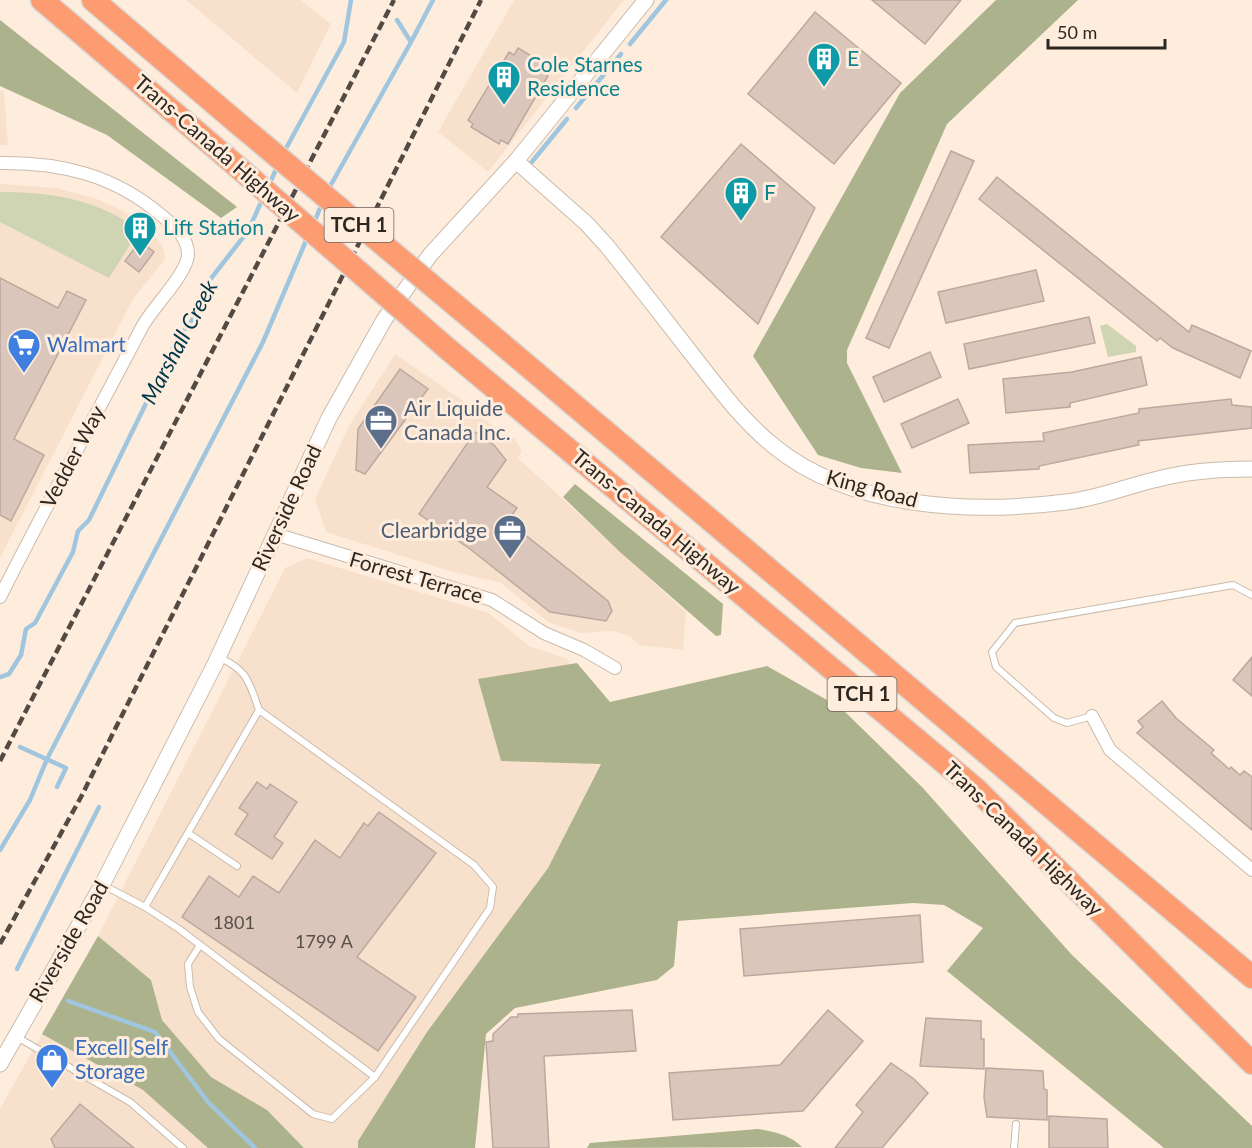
<svg xmlns="http://www.w3.org/2000/svg" width="1252" height="1148" font-family="Lato,sans-serif">
  <style>
    .built { fill: #f8e1cc }
    .green { fill: #cfd5b3 }
    .forest { fill: #acb28c }
    .lines { fill: none; stroke-linecap: round; stroke-linejoin: round }
    .stream { stroke: #9fc6de; stroke-width: 4.5 }
    .building { fill: #dbc6bb; stroke: #bca89e; stroke-width: 1.5 }
    .service-casing { stroke: #cabbab; stroke-width: 8 }
    .minor-casing { stroke: #cabbab; stroke-width: 14 }
    .tertiary-casing { stroke: #cabbab; stroke-width: 17 }
    .motorway-casing { stroke: #d9d8d7; stroke-width: 25 }
    .service { stroke: #fff; stroke-width: 6 }
    .minor { stroke: #fff; stroke-width: 12 }
    .tertiary { stroke: #fff; stroke-width: 15 }
    .motorway { stroke: #fd9c71; stroke-width: 22 }
    .rail { stroke: #534b43; stroke-width: 4.5; stroke-dasharray: 9 4.5; stroke-linecap: butt }
    .motorway-bridge-casing { stroke: #d9d8d7; stroke-width: 25; stroke-linecap: butt }
    .motorway-bridge { stroke: #fd9c71; stroke-width: 22 }
    .labels { text-anchor: middle; stroke-width: 6; stroke-linejoin: round; paint-order: stroke }
    .number-label { font-size: 18px; fill: #584f48 }
    .shield { fill: #feeddd; stroke: #6c6259; stroke-width: 1.5 }
    .shield-label { font-size: 20px; font-weight: bold; fill: #2d2721 }
    .culture-label { font-size: 21px; fill: #0d838f; stroke: #feeddd; text-anchor: start }
    .street-label { font-size: 21px; fill: #2d2721; stroke: #feeddd }
    .shop-label { font-size: 21px; fill: #366cbe; stroke: #feeddd; text-anchor: start }
    .service-label { font-size: 21px; fill: #4e5e75; stroke: #feeddd; text-anchor: start }
    .water-label { font-size: 22px; font-style: italic; fill: #00344b; stroke: #feeddd }
  </style>
  <rect width="100%" height="100%" fill="#feeddd"/>
  <g class="built">
    <path d="M186,0H301L331,24L297,93Z"/>
    <path d="M514,0H624L488,172L438,132Z"/>
    <path d="M0,90L4,92L8,145H0Z"/>
    <path d="M0,184L56,188L95,198L125,212L154,235L163,247L165,259L133,299L0,558Z"/>
    <path d="M395,354L462,400L483,419L515,439L522,451L518,458L686,612L683,650L639,645L629,636L613,631L581,633L548,622L501,583L446,570L326,532L315,499L349,426Z"/>
    <path d="M307,558L489,613L529,646L568,659L601,763L548,868L427,1032L358,1141V1148H304L267,1110L211,1077L162,1020L151,980L98,936L285,568Z"/>
    <path d="M42,1034L143,1090L208,1148H0V1109Z"/>
  </g>
  <g class="green">
    <path d="M0,192C48,192 93,198 133,226L135,237L109,278L0,222Z"/>
    <path d="M1107,324L1136,346V352L1108,357L1100,326Z"/>
  </g>
  <g class="forest">
    <path d="M996,0H1078L947,124L847,350V363L902,473L861,468L818,455L753,356L900,93Z"/>
    <path d="M0,20L237,207L221,218L107,135L0,86Z"/>
    <path d="M575,484L723,604L721,635L716,636L620,552L563,497Z"/>
    <path d="M577,663L610,702L767,666L841,708L922,787L1072,955L1252,1126V1148H1164L947,971L983,928L944,905L913,903L678,921L674,966L657,980L515,1008L486,1034L475,1148H358V1141L427,1032L548,868L601,764L501,761L478,679Z"/>
    <path d="M98,936L151,980L162,1020L211,1077L267,1110L304,1148H208L143,1090L42,1034Z"/>
    <path d="M758,1129C775,1132 790,1135 802,1147L587,1148L590,1143Z"/>
  </g>
  <g class="lines">
    <g class="stream">
      <path d="M411,42L433,0"/>
      <path d="M630,44L666,0"/>
      <path d="M576,108L621,54"/>
      <path d="M284,152L344,42L351,0"/>
      <path d="M531,163L567,119"/>
      <path d="M269,185L278,165"/>
      <path d="M328,190L411,42L397,20"/>
      <path d="M314,223L322,203"/>
      <path d="M0,677L9,674L21,655L26,629L35,623L73,552L78,531L89,520L177,340L195,316L202,290L248,231L263,198"/>
      <path d="M20,747L66,768L57,787"/>
      <path d="M0,850L30,800L47,759L263,342L308,236"/>
      <path d="M17,969L99,807"/>
      <path d="M68,1001L155,1032L208,1102L255,1148"/>
    </g>
  </g>
  <g class="building">
    <path d="M872,0H961L925,44Z"/>
    <path d="M815,12L901,83L834,164L748,94Z"/>
    <path d="M518,48L546,65L542,72L548,76L508,144L501,140L499,144L471,127L473,124L468,120L509,52L514,55Z"/>
    <path d="M741,144L815,208L758,324L661,237Z"/>
    <path d="M951,151L974,161L889,348L866,338Z"/>
    <path d="M997,177L1189,332L1192,325L1251,351L1240,378L1173,348L1160,338L1157,341L979,199Z"/>
    <path d="M140,241L154,252L139,272L125,261Z"/>
    <path d="M1036,270L1044,301L946,323L938,292Z"/>
    <path d="M0,278L58,308L67,291L86,300L14,439L44,455L11,521L0,515Z"/>
    <path d="M1089,317L1095,343L969,369L964,344Z"/>
    <path d="M930,352L941,377L884,402L873,377Z"/>
    <path d="M1141,357L1147,385L1070,403V407L1006,413L1003,379L1072,372Z"/>
    <path d="M400,369L428,389L365,474L356,470L358,429Z"/>
    <path d="M958,399L969,423L912,448L901,424Z"/>
    <path d="M1231,399L1232,405L1252,407V428L1138,441L1139,445L1039,466V469L970,473L968,445L1044,441L1043,433L1139,413V409Z"/>
    <path d="M475,432L494,445L506,460L487,487L517,508L512,515L513,525L608,601L612,611L606,621L550,612L470,549L419,514Z"/>
    <path d="M1252,657V696L1233,680Z"/>
    <path d="M1162,701L1176,718L1214,750L1211,753L1229,769L1231,767L1240,775L1244,771L1252,777V830L1137,733L1143,727L1138,721Z"/>
    <path d="M257,782L267,789L270,784L297,802L274,837L283,843L272,859L235,834L248,814L239,808Z"/>
    <path d="M379,812L436,853L357,957L416,997L378,1051L182,917L209,876L239,897L253,876L279,893L315,840L340,858L364,823L368,826Z"/>
    <path d="M920,915L923,962L744,976L740,929Z"/>
    <path d="M632,1010L636,1051L544,1056L549,1148H493L486,1042L493,1041V1034L511,1017H518V1014Z"/>
    <path d="M828,1010L863,1041L803,1111L673,1120L669,1073L780,1065Z"/>
    <path d="M926,1018L981,1021V1039H984V1069L920,1066Z"/>
    <path d="M891,1063L914,1079L928,1093L882,1148H835L863,1112L856,1105Z"/>
    <path d="M986,1068L1043,1071L1044,1089L1047,1090V1120L987,1117L984,1097Z"/>
    <path d="M80,1104L134,1148H55L51,1139Z"/>
    <path d="M1049,1116L1107,1119L1108,1148H1049Z"/>
  </g>
  <g class="lines">
    <g class="service-casing">
      <g id="service">
        <path d="M1092,716L1067,723L1054,718L996,667L992,652L1015,623L1233,585L1252,595"/>
        <path d="M188,833L237,866"/>
        <path d="M103,885L145,907L179,929L375,1077L490,908L493,887L474,865L259,710C249,682 248,670 218,657"/>
        <path d="M145,907L259,710"/>
        <path d="M200,945L188,964L190,987L198,1012L219,1039L313,1114L332,1119L375,1077"/>
        <path d="M15,1036L130,1102L183,1148"/>
        <path d="M1014,1148L1016,1124"/>
      </g>
    </g>
    <g class="minor-casing">
      <g id="minor">
        <path d="M0,163C60,162 114,175 161,215C173,225 188,237 188,254C188,273 152,308 142,327C95,417 46,506 0,597"/>
        <path d="M275,534L492,600L544,633L584,650L615,668"/>
        <path d="M1092,716L1110,750L1252,870"/>
      </g>
    </g>
    <g class="tertiary-casing">
      <g id="tertiary">
        <path d="M516,161L587,224L607,246C635,281 663,317 691,353C717,386 742,421 775,447C851,509 973,514 1066,502C1097,499 1127,486 1158,479C1188,471 1220,469 1252,469"/>
        <path d="M0,1064L102,885L215,664L329,418L384,320L430,255L516,161L646,0"/>
      </g>
    </g>
    <g class="motorway-casing">
      <g id="motorway">
        <path d="M42,0L225,156"/>
        <path d="M93,0L241,126"/>
        <path d="M478,324L1252,977"/>
        <path d="M449,350L976,789L1252,1063"/>
      </g>
    </g>
    <use href="#service" class="service"/>
    <use href="#minor" class="minor"/>
    <use href="#tertiary" class="tertiary"/>
    <use href="#motorway" class="motorway"/>
    <g class="rail">
      <path d="M0,761L394,0"/>
      <path d="M0,944L81,797L481,0"/>
    </g>
    <g class="motorway-bridge-casing">
      <g id="motorway-bridge">
        <path d="M241,126L478,324"/>
        <path d="M225,156L449,350"/>
      </g>
    </g>
    <use href="#motorway-bridge" class="motorway-bridge"/>
  </g>
  <defs>
    <g id="building-pin" transform="scale(1.725)"><path d="M0 17L-7.5 6A9.5 9.5 0 1 1 7.5 6Z" fill="#0f9aa8" stroke="#feeddd"/><path d="M-4-6H4V6H1V3H-1V6H-4ZM-2.5-4.3h1.7v1.8h-1.7ZM.8-4.3h1.7v1.8H.8ZM-2.5-1h1.7V.8h-1.7ZM.8-1h1.7V.8H.8Z" fill="#fff"/></g>
    <g id="supermarket-pin" transform="scale(1.725)"><path d="M0 17L-7.5 6A9.5 9.5 0 1 1 7.5 6Z" fill="#3f7fe0" stroke="#feeddd"/><path d="M-6-5.5h2.5l.6 2H6L4.5 2H-2.5L-4.4-4H-6ZM-1.5 3.2a1.3 1.3 0 1 0 .1 0ZM3 3.2a1.3 1.3 0 1 0 .1 0Z" fill="#fff"/></g>
    <g id="office-pin" transform="scale(1.725)"><path d="M0 17L-7.5 6A9.5 9.5 0 1 1 7.5 6Z" fill="#5c6f8a" stroke="#feeddd"/><path d="M-6-3h4V-5.5h4V-3h4V5H-6ZM-1-4.5V-3h2v-1.5ZM-6 0V1H6V0Z" fill="#fff"/></g>
    <g id="shop-pin" transform="scale(1.725)"><path d="M0 17L-7.5 6A9.5 9.5 0 1 1 7.5 6Z" fill="#3f7fe0" stroke="#feeddd"/><path d="M-5-2.5h2.3a2.7 3.5 0 0 1 5.4 0H5L5.5 6h-11ZM-1.5-2.5h3a1.5 2.3 0 0 0-3 0Z" fill="#fff"/></g>
  </defs>
  <g fill-rule="evenodd">
    <use href="#building-pin" x="824" y="59"/>
    <use href="#building-pin" x="504" y="77"/>
    <use href="#building-pin" x="741" y="193"/>
    <use href="#building-pin" x="140" y="228"/>
    <use href="#supermarket-pin" x="24" y="345"/>
    <use href="#office-pin" x="381" y="421"/>
    <use href="#office-pin" x="510" y="531"/>
    <use href="#shop-pin" x="52" y="1060"/>
  </g>
  <g class="labels">
    <g class="number-label">
      <text x="234" y="929">1801</text>
      <text x="324" y="948">1799 A</text>
    </g>
    <g class="shield">
      <rect x="324.5" y="208" width="69" height="34" rx="4.5"/>
      <rect x="827.5" y="677" width="69" height="34" rx="4.5"/>
    </g>
    <g class="shield-label">
      <text x="359" y="232">TCH 1</text>
      <text x="862" y="701">TCH 1</text>
    </g>
    <g class="culture-label">
      <text x="847" y="66">E</text>
      <text x="527" y="72">Cole Starnes<tspan x="527" dy="24">Residence</tspan></text>
      <text x="764" y="200">F</text>
      <text x="163" y="235">Lift Station</text>
    </g>
    <g class="street-label">
      <text transform="translate(217 149) rotate(41)" y="7">Trans-Canada Highway</text>
      <text transform="translate(73 457) rotate(-62)" y="7">Vedder Way</text>
      <text transform="translate(872 489) rotate(15)" y="7">King Road</text>
      <text transform="translate(287 508) rotate(-65)" y="7">Riverside Road</text>
      <text transform="translate(656 522) rotate(40)" y="7">Trans-Canada Highway</text>
      <text transform="translate(416 578) rotate(16)" y="7">Forrest Terrace</text>
      <text transform="translate(1023 839) rotate(44)" y="7">Trans-Canada Highway</text>
      <text transform="translate(69 942) rotate(-60)" y="7">Riverside Road</text>
    </g>
    <g class="shop-label">
      <text x="47" y="352">Walmart</text>
      <text x="75" y="1055">Excell Self<tspan x="75" dy="24">Storage</tspan></text>
    </g>
    <g class="service-label">
      <text x="404" y="416">Air Liquide<tspan x="404" dy="24">Canada Inc.</tspan></text>
      <text x="487" y="538" text-anchor="end">Clearbridge</text>
    </g>
    <g class="water-label">
      <text transform="translate(179 342) rotate(-62)" y="8">Marshall Creek</text>
    </g>
  </g>
  <path d="M1048 39v9h117v-9" fill="none" stroke="#2d2721" stroke-width="3"/>
  <text x="1057" y="39" font-size="18" fill="#2d2721" stroke="#feeddd" stroke-width="4.5" paint-order="stroke">50 m</text>
</svg>
